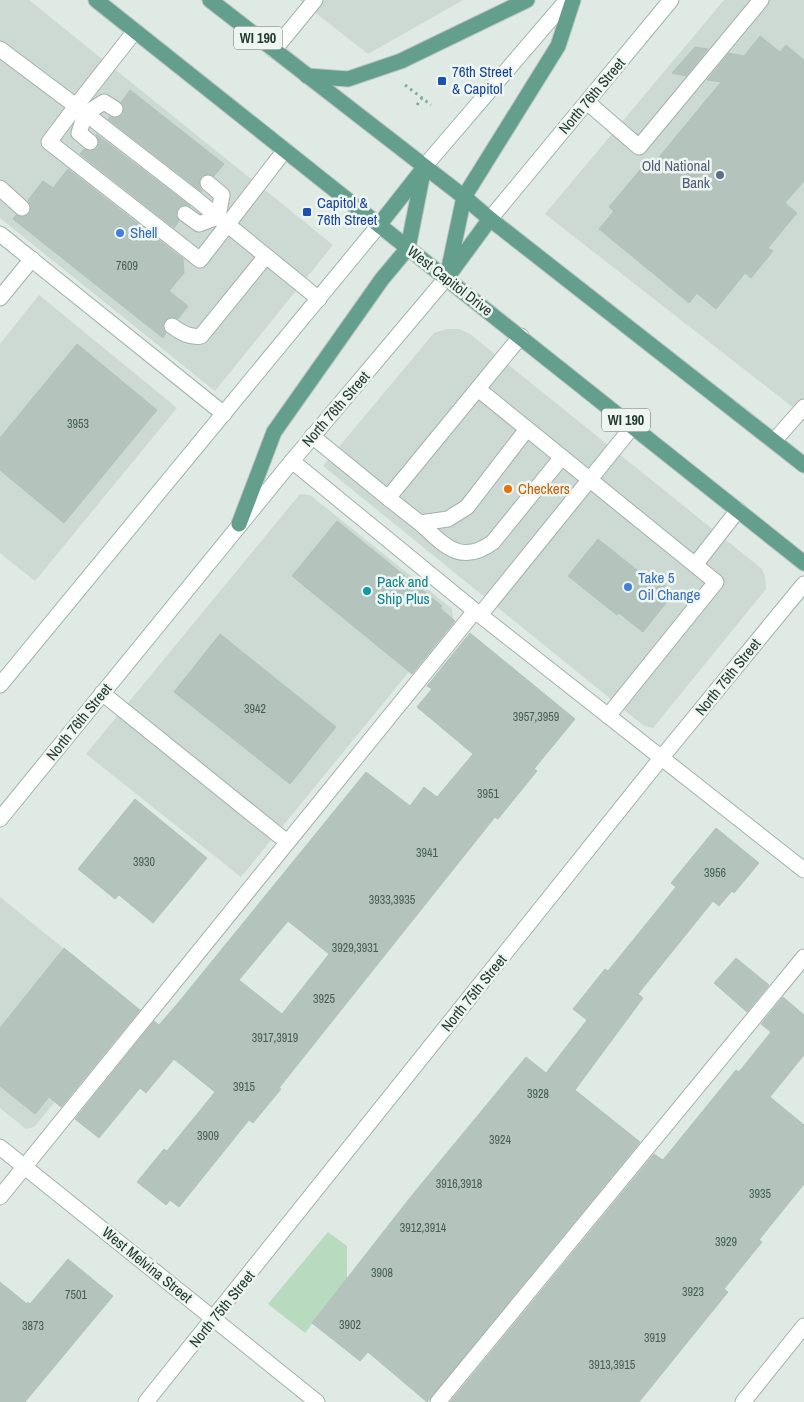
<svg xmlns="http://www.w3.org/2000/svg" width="804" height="1402" font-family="'Archivo Narrow',sans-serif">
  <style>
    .built { fill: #cdd9d3 }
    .green { fill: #b8dbc0 }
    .building { fill: #b4c4bd; stroke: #b1c3bb; fill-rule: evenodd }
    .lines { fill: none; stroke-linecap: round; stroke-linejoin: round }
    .lane-casing { stroke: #a2b1ab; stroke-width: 17 }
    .street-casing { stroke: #a2b1ab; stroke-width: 17 }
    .secondary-casing { stroke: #9eb5ac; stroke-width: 17 }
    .primary-casing { stroke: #bcc4c1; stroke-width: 17 }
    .path { stroke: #80ad9d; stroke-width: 3; stroke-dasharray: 2.5 4; stroke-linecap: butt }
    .lane { stroke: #fff; stroke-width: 15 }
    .street { stroke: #fff; stroke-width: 15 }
    .secondary { stroke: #fff; stroke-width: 15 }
    .primary { stroke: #649e8d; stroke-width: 15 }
    .transit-dot { fill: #1a4fb4; stroke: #eff6f2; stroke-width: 2 }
    .service-dot { fill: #5c6f8a; stroke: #eff6f2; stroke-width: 2 }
    .shop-dot { fill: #3f7fe0; stroke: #eff6f2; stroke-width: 2 }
    .food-dot { fill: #e8710a; stroke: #eff6f2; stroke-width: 2 }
    .culture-dot { fill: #0f9aa8; stroke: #eff6f2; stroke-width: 2 }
    .labels { text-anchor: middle; stroke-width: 5; stroke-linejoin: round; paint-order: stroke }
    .number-label { font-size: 12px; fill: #455c54 }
    .shield { fill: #eff6f2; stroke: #5e726b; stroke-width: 1 }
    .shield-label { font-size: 14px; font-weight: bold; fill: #203931 }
    .transit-label { font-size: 15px; fill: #164399; stroke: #eff6f2; text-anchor: start }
    .street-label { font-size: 15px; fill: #203931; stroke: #eff6f2 }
    .service-label { font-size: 15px; fill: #4e5e75; stroke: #eff6f2; text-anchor: end }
    .shop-label { font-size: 15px; fill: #366cbe; stroke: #eff6f2; text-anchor: start }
    .food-label { font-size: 15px; fill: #c56008; stroke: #eff6f2; text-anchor: start }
    .culture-label { font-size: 15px; fill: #0d838f; stroke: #eff6f2; text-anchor: start }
  </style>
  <rect width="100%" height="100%" fill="#dfeae4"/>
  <g class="built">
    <path d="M0,0H29L333,245L215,391L0,218Z"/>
    <path d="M299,0H463L368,54Z"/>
    <path d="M724,0H804V416L545,214Z"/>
    <path d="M39,295L177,408L35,581L0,553V344Z"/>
    <path d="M447,329H460L470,334L762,569L765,577L766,589L653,728L644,726L323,466L434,333Z"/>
    <path d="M300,494L310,495L452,609L453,618L241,877L86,754Z"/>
    <path d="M0,897L135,1006L34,1127L26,1129L0,1108Z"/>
  </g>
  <path class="green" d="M328,1232L347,1246V1279L305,1333L268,1304Z"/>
  <g class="building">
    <path d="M760,36L780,52L786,45L804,60V181L785,203L797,213L768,248L773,251L751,278L745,273L716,309L697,293L689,303L599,229L614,211L609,207L645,164L650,168L721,82L707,80L729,53L744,56Z"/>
    <path d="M695,47L708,49L686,76L672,73Z"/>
    <path d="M130,90L224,164L214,176L205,174L201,177L199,186L202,192L108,119L109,117H119L123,114L124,109L121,102Z"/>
    <path d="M96,134L190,206L182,205L178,208L176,214L179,221L174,228L80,154L84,149L93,151L98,148L99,143Z"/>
    <path d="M68,169L183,259L184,273L169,291L188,306L178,319L173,317L165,320L163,325L166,333L163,338L13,219L16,215L24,217L29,214L31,206L28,200L43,181L53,188Z"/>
    <path d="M77,344L157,410L64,523L0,470V438Z"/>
    <path d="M337,521L442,606L440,608L455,621L412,674L292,576Z"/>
    <path d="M598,539L647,578L650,574L674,593L643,632L619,613L617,615L568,576Z"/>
    <path d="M470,633L575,719L534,769L537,771L498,819L495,817L279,1088L281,1089L253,1123L249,1120L179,1207L170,1200L166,1205L137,1182L164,1149L167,1151L215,1092L174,1059L146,1093L140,1088L99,1138L75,1119L154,1021L159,1025L178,1003L366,772L410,806L424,787L437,797L473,754L417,707L432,689L427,686ZM288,921L329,954L282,1014L239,980Z"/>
    <path d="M220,634L336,727L290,784L174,692Z"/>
    <path d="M135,799L207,858L153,923L119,895L115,899L78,869Z"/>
    <path d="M716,828L759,863L734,893L732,891L719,906L713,901L638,994L643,998L575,1090L640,1142L427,1402L368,1352L360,1361L312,1323L413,1194L526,1057L546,1073L587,1020L573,1009L605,969L608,971L676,887L671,883Z"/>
    <path d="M64,948L140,1010L61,1107L49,1097L35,1114L0,1086V1028Z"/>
    <path d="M736,958L769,985L747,1012L714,983Z"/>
    <path d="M783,997L804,1015V1055L770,1097L804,1125V1184L759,1240L762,1242L724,1289L728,1292L639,1402H450L654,1154L663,1160L736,1070L739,1072L771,1032L761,1024Z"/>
    <path d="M68,1259L113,1296L25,1402H0V1282L27,1304L28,1302L30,1304Z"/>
  </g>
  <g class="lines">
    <g class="lane-casing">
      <g id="lane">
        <path d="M135,31L76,106L196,199L319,299"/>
        <path d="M0,49L76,106L49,142L200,260L285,150"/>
        <path d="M274,50L315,0"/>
        <path d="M587,102L639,147L761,0"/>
        <path d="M90,142L79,133L85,114L104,102L115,109"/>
        <path d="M208,183L222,195L218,217"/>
        <path d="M0,188L22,208"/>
        <path d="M185,214L199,224L218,217"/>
        <path d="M0,234L224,414"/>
        <path d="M0,298L32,259"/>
        <path d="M172,326C181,333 190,338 201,336L266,256"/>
        <path d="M478,389L716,582L608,716"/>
        <path d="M312,436L388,498L521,336"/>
        <path d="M774,441L804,407"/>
        <path d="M292,461L480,615L804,870"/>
        <path d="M388,498L420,523L448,519L467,507L527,429"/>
        <path d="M420,523C444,545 461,566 493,542L562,457"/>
        <path d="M695,565L738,510"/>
        <path d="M480,615L633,426"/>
        <path d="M102,693L287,842"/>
        <path d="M0,1197L475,611"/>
        <path d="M438,1402L804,957"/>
      </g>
    </g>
    <g class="street-casing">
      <g id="street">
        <path d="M0,1147L317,1402"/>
        <path d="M146,1402L662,757L804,584"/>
        <path d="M743,1402L804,1326"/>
      </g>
    </g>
    <g class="secondary-casing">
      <g id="secondary">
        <path d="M424,167L567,0"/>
        <path d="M490,219L671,0"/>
        <path d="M0,685L379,225"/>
        <path d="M0,819L292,461L447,277"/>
      </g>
    </g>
    <g class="primary-casing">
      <g id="primary">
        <path d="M96,0L804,563"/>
        <path d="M210,0L464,197L490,219L804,465"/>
        <path d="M307,76L348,79L401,61L527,0"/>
        <path d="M379,225L423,169"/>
        <path d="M451,272L490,219"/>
        <path d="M447,277L464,197L558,46L573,0"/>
        <path d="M239,524L274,432L382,279L408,248L424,167"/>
      </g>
    </g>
    <g class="path">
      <path d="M405,85L422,98"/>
      <path d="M417,105L422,98L431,105"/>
    </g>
    <use href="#lane" class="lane"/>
    <use href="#street" class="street"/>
    <use href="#secondary" class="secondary"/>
    <use href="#primary" class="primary"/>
  </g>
  <g class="transit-dot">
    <rect x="437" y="76" width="10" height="10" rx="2.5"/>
    <rect x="302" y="207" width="10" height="10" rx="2.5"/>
  </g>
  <circle class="service-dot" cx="720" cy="175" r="5"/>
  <g class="shop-dot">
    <circle cx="120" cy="233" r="5"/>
    <circle cx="628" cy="587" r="5"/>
  </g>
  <circle class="food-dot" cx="508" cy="489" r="5"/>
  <circle class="culture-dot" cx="367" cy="591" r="5"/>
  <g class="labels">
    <g class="number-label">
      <text x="127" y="270">7609</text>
      <text x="78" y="428">3953</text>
      <text x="255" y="713">3942</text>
      <text x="536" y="721">3957,3959</text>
      <text x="488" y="798">3951</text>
      <text x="427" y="857">3941</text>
      <text x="144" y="866">3930</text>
      <text x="715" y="877">3956</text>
      <text x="392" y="904">3933,3935</text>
      <text x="355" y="952">3929,3931</text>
      <text x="324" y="1003">3925</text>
      <text x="275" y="1042">3917,3919</text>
      <text x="244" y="1091">3915</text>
      <text x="538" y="1098">3928</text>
      <text x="208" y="1140">3909</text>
      <text x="500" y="1144">3924</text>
      <text x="459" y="1188">3916,3918</text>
      <text x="760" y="1198">3935</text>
      <text x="423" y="1232">3912,3914</text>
      <text x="726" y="1246">3929</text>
      <text x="382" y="1277">3908</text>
      <text x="693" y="1296">3923</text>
      <text x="76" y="1299">7501</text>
      <text x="350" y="1329">3902</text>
      <text x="33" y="1330">3873</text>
      <text x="655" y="1342">3919</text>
      <text x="612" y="1369">3913,3915</text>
    </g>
    <g class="shield">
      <rect x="234" y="26.5" width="48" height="23" rx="4"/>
      <rect x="602" y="408.5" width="48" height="23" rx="4"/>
    </g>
    <g class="shield-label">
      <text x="258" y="43">WI 190</text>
      <text x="626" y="425">WI 190</text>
    </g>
    <g class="transit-label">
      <text x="452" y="77">76th Street<tspan x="452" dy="17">&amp; Capitol</tspan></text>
      <text x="317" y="208">Capitol &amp;<tspan x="317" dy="17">76th Street</tspan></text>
    </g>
    <g class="street-label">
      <text transform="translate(592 96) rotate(-50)" y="5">North 76th Street</text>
      <text transform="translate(450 281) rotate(38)" y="5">West Capitol Drive</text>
      <text transform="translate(336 409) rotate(-49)" y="5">North 76th Street</text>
      <text transform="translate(728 677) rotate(-51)" y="5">North 75th Street</text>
      <text transform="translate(79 722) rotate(-51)" y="5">North 76th Street</text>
      <text transform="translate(474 993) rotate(-51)" y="5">North 75th Street</text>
      <text transform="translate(147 1265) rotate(39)" y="5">West Melvina Street</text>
      <text transform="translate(222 1309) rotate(-51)" y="5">North 75th Street</text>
    </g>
    <g class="service-label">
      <text x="710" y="171">Old National<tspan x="710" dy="17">Bank</tspan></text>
    </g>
    <g class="shop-label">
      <text x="130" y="238">Shell</text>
      <text x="638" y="583">Take 5<tspan x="638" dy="17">Oil Change</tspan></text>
    </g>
    <g class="food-label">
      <text x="518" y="494">Checkers</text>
    </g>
    <g class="culture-label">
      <text x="377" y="587">Pack and<tspan x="377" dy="17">Ship Plus</tspan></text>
    </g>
  </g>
</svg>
